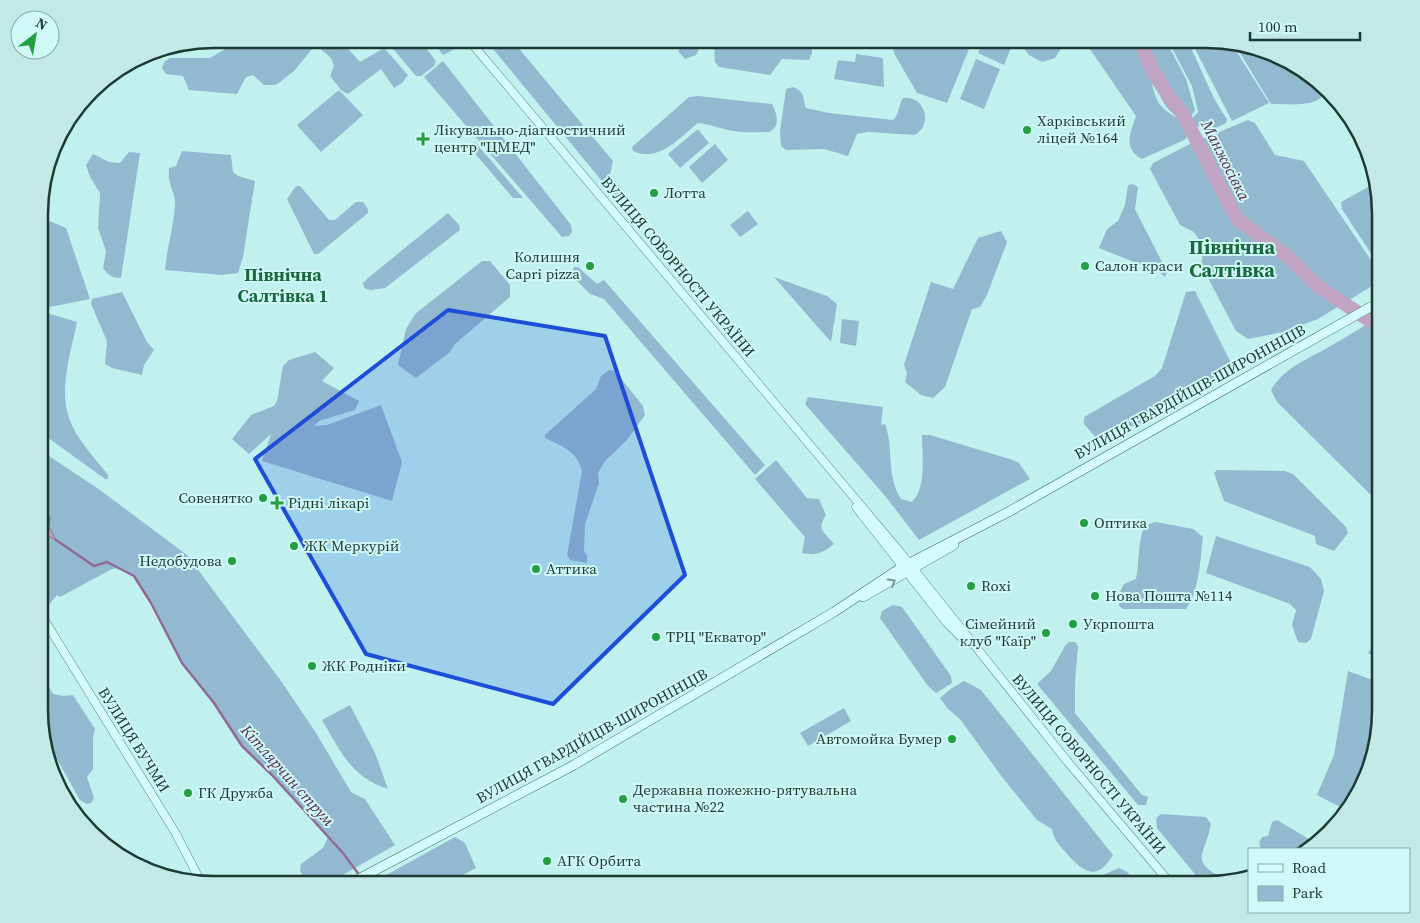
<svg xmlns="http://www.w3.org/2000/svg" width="1420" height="923" font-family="'Source Serif 4',serif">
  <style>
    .green { fill: #93b9d0 }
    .water { fill: #c1a3c3; stroke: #916a91 }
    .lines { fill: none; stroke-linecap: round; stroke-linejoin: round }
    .stream { stroke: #916a91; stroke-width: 2.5 }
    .river { stroke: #c1a3c3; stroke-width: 14 }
    .tertiary-casing { stroke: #578b80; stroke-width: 9 }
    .secondary-casing { stroke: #3a6d60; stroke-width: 10 }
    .tertiary { stroke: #d4fbf9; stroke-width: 8 }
    .secondary { stroke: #d4fbf9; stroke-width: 9 }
    .oneway { stroke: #789a96 }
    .marked { fill: #1d4ed8; fill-opacity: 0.2; stroke: #1d4ed8; stroke-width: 4; stroke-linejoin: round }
    .poi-dot { fill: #239e41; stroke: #d0f8f6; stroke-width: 2 }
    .labels { text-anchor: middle; stroke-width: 4; stroke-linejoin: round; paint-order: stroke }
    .poi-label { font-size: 15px; fill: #1c3a32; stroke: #d0f8f6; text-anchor: start }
    .street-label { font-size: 15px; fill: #1c3a32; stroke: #d0f8f6 }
    .water-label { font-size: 16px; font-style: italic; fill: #5b2a52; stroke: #d0f8f6 }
    .quarter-label { font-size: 18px; font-weight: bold; fill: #19693e; stroke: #d0f8f6 }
    .district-label { font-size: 20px; font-weight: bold; fill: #19693e; stroke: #d0f8f6 }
    .rim { fill: none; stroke: #1c3a32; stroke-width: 2.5 }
  </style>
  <rect width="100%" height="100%" fill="#c0f1ee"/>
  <g class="green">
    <path d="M258,39H339L360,62L384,48L408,75L402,83L394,88L381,69L348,94L342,91L330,76L334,66L331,58L317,46L313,48L294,71L276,85H264L253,75L246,77L237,94L189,90L183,76L166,74L162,68L164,62L170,58H210L239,41L253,42Z"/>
    <path d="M385,39H419L436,61L434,66L421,76H416Z"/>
    <path d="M431,39H459C457,48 451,52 443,55Z"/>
    <path d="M488,39H511L613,161L610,175L622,189L621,193L616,196L601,180L489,44Z"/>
    <path d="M690,39H704L696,55L685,59L678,51Z"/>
    <path d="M712,39H794L808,42L812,46V53L809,60L782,59L770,75L719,67L715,62L714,41Z"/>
    <path d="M890,39H973L947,103L917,93L895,55Z"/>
    <path d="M984,39H989L1011,48L1004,65L978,53Z"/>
    <path d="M1017,39H1061L1060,50L1055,58L1042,62L1029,55Z"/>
    <path d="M1083,39H1165L1186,79L1195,110L1190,118C1164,117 1165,99 1152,84C1154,93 1157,103 1164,109C1172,116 1182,119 1188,129L1186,139L1142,159C1123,149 1130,133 1136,116Z"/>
    <path d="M1167,39H1186C1201,65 1209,95 1227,119L1226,123L1214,129L1210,122L1194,128L1191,120L1198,112L1192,86Z"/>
    <path d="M1190,39L1231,43L1269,103L1232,121Z"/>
    <path d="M1234,43L1263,48L1304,68L1326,92C1317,109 1287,103 1271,104Z"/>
    <path d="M856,54L883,58L884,87L834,79L838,60L855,62Z"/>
    <path d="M976,59L1000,69L984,109L960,99Z"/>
    <path d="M443,61L571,225L572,232L569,236L562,237L424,77Z"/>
    <path d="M793,87C806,92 802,98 806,108L829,113L893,120C900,114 898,105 903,98C924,95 934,124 915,135L868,132L857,134L848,156L824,149L786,150L781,146L780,131L786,89Z"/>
    <path d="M339,90L363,115L321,152L297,125Z"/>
    <path d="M698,96L772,104C777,114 781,126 769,132C757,132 744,133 733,131C721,129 710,124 698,123C679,138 659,163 633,151L632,147L689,97Z"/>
    <path d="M1248,120L1255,123L1275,155L1304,161L1371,260L1377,275L1372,286L1318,319L1283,332L1248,339L1236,331L1201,265L1204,247L1194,232L1180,225L1150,169L1153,163L1188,145Z"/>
    <path d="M698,129L709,143L680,168L668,154Z"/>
    <path d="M475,142L523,198H513L472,150Z"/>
    <path d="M715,144L728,160L702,183L689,167Z"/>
    <path d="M182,151L231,155L233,172L238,176L255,181L243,257L238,273L222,275L165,270C167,247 174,226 175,203C175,191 167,186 169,168L176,166Z"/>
    <path d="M129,152L140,153L121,278C112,278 108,275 103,268L106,251L98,228L100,193L90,177L86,165L93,154L109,162L120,163Z"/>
    <path d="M1373,174L1381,202V269L1342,209L1341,202L1370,186Z"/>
    <path d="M1133,184L1138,187L1135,209L1167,272L1165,277L1159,272L1099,248L1107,229L1118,221L1125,205L1128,185Z"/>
    <path d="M296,186H300L329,220H335L356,202H363L368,209V213L318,254H314L287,199Z"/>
    <path d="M748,211L758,224L740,237L730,225Z"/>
    <path d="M448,213L459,225L460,230L385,288L370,290L364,288L363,283L368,278Z"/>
    <path d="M40,217L66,228L90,299L40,309Z"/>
    <path d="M1001,231L1007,242L987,295L980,307L972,309L945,387L933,398L921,395L905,382L907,373L904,365L931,282L953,289L978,238Z"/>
    <path d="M482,261H490L510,285V297L455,344L450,352L416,378L398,365L406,329L415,314Z"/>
    <path d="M574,267H578L597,284L604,280L765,465L755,475L604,299L590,294L571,275Z"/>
    <path d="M774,277L827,296L837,304L831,342Z"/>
    <path d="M1195,291L1235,371L1149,420L1135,426L1116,427L1097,439L1084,424V417L1155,376L1162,368L1186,292Z"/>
    <path d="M122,292L147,342L154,350L144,365L142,375L112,368L105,364L107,341L91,304L92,299Z"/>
    <path d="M40,311L77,322C71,352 59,387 69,418C76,439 95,458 108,475V479H105L40,432Z"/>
    <path d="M1381,315V505L1277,402L1271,390C1285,366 1311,358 1334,344C1350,335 1365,325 1381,315Z"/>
    <path d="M842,319L859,321L856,346L840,343Z"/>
    <path d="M315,352L334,368L322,381L359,401L355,410L319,421L314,426L327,425L381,405L402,462L392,501L262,461L271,434L249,454L232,439L251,415L274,406L277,401L283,366L289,360Z"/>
    <path d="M609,370L615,371L643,406L645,415L627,440L605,461L598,473L599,483L585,524L584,551L587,555V563L570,560L567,555L582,471C578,452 562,446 545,438V435L596,389L601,376Z"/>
    <path d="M808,397L883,407L881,425L885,424C894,448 886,476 901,499L912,502C927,487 922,454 922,435H930L1013,460L1019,463L1030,479L919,540L886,497L805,404Z"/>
    <path d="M40,450L100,490L187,555L281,681L316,733L351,792L365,799L395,845L327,884H308L300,871L301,864L323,848L328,837L273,775L243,746L215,703L182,663L152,603L134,576L119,568L112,569L60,597L57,595L47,607L40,594Z"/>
    <path d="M776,460L807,498L819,499L826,515C816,529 824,532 834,544C823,553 815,556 802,553L805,537L755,479Z"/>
    <path d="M1217,470L1285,471L1293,474L1346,527L1348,533L1334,551L1316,544L1315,536L1224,501L1214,473Z"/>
    <path d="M1156,522L1193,529L1203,537C1200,560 1200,589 1186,609H1123L1119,606L1120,592L1124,584L1136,579C1140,560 1137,542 1145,525Z"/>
    <path d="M1216,536L1310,567L1321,579L1324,591L1311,639L1306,643L1298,642L1292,625L1296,610L1290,604L1206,573Z"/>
    <path d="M893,605L902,607L951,676L952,683L936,693L928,686L880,618L882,611Z"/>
    <path d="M1381,632V661L1368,653Z"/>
    <path d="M1069,642H1075L1078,646L1075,683V713L1142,795L1148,797L1146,805H1138L1037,684L1051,671L1065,646Z"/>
    <path d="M40,671L53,694L63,696L73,695L95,729L93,737V769L87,777L94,798L91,803L87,804L80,800L40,729Z"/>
    <path d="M1348,671L1381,683V721L1352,807L1348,811L1317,795L1334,755Z"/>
    <path d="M964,681L981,690L1113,855C1098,881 1084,873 1068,855C1060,846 1054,841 1052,829L1037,820L1002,777L960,719L948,709L940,698L952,688Z"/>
    <path d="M350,705L375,753L388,789C351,777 341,752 322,720Z"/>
    <path d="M844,708L851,721L808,746L800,733Z"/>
    <path d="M1161,814L1206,817L1211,824C1205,857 1187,860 1228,881L1218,884H1203L1157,828L1156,818Z"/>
    <path d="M1277,820L1314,842L1306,849H1261L1259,843L1262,837L1268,836L1272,822Z"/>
    <path d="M455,837L465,843L476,868L449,882L451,884H370Z"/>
    <path d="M1119,868L1127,872L1137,884H1103L1100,881L1101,876Z"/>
  </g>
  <path class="water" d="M40,505L50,517L49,527L56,540L40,532Z"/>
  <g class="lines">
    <path class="stream" d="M56,540L94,566L107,562L134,576L151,603L182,663L214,703L242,746L272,775L343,853L366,884"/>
    <path class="river" d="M1139,39L1152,69L1168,95L1184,116L1237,219L1292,260L1316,285L1381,328"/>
    <g class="tertiary-casing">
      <g id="tertiary">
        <path d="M468,39L900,552L1067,761L1171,884"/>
        <path d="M856,507L946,622L963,639"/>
        <path d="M40,613L175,832L201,882"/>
      </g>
    </g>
    <g class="secondary-casing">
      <g id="secondary">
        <path d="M1010,511L1381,301"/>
        <path d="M863,597L954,545"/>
        <path d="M349,884L574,765L834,612L902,567L1014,509"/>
      </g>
    </g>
    <use href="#tertiary" class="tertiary"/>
    <use href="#secondary" class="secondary"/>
  </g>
  <defs><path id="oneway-chevron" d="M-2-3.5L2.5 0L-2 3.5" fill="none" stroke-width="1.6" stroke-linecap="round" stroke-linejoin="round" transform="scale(1.25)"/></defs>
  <use class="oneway" href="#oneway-chevron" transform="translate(892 582) rotate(-30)"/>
  <path class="marked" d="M448,310L605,336L685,575L553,704L366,654L255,459Z"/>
  <g class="poi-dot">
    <circle cx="1027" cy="130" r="5"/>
    <path d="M420.5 131.5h5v5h5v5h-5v5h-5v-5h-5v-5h5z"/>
    <circle cx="654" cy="193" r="5"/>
    <circle cx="590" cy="266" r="5"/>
    <circle cx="1085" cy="266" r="5"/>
    <circle cx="263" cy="498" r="5"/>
    <path d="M274.5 495.5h5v5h5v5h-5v5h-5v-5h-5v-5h5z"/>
    <circle cx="1084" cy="523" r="5"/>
    <circle cx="294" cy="546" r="5"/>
    <circle cx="232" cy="561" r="5"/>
    <circle cx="536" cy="569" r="5"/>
    <circle cx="971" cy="586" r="5"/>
    <circle cx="1095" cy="596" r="5"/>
    <circle cx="1073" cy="624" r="5"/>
    <circle cx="1046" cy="633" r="5"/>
    <circle cx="656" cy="637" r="5"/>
    <circle cx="312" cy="666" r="5"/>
    <circle cx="952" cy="739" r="5"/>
    <circle cx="188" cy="793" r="5"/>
    <circle cx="623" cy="799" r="5"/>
    <circle cx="547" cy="861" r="5"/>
  </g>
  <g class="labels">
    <g class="poi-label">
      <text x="1037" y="126">Харківський<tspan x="1037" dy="17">ліцей №164</tspan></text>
      <text x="434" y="135">Лікувально-діагностичний<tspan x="434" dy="17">центр "ЦМЕД"</tspan></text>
      <text x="664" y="198">Лотта</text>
      <text x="580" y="262" text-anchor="end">Колишня<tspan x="580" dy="17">Capri pizza</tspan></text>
      <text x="1095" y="271">Салон краси</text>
      <text x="253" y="503" text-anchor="end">Совенятко</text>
      <text x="288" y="508">Рідні лікарі</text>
      <text x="1094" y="528">Оптика</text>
      <text x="304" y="551">ЖК Меркурій</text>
      <text x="222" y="566" text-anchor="end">Недобудова</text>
      <text x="546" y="574">Аттика</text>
      <text x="981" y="591">Roxi</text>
      <text x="1105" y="601">Нова Пошта №114</text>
      <text x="1036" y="629" text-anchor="end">Сімейний<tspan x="1036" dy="17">клуб "Каїр"</tspan></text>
      <text x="1083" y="629">Укрпошта</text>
      <text x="666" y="642">ТРЦ "Екватор"</text>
      <text x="322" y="671">ЖК Родніки</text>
      <text x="942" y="744" text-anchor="end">Автомойка Бумер</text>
      <text x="633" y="795">Державна пожежно-рятувальна<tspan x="633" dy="17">частина №22</tspan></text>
      <text x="198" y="798">ГК Дружба</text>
      <text x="557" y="866">АГК Орбита</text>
    </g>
    <g class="street-label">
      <text transform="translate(678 267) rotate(50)" y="5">ВУЛИЦЯ СОБОРНОСТІ УКРАЇНИ</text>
      <text transform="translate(1190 392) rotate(-29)" y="5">ВУЛИЦЯ ГВАРДІЙЦІВ-ШИРОНІНЦІВ</text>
      <text transform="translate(592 736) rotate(-29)" y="5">ВУЛИЦЯ ГВАРДІЙЦІВ-ШИРОНІНЦІВ</text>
      <text transform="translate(134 740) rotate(58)" y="5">ВУЛИЦЯ БУЧМИ</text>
      <text transform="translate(1089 764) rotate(50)" y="5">ВУЛИЦЯ СОБОРНОСТІ УКРАЇНИ</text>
    </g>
    <g class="water-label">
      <text transform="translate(1226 160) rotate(63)" y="6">Манжосівка</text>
      <text transform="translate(288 775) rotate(48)" y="6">Кітлярчин струм</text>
    </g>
    <g class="quarter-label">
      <text x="283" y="281">Північна<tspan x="283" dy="21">Салтівка 1</tspan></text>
    </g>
    <g class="district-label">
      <text x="1232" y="254">Північна<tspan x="1232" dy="23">Салтівка</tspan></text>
    </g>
  </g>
  <path d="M0 0H1420V923H0ZM214 48H1206A166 166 0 0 1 1372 214V710A166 166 0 0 1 1206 876H214A166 166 0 0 1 48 710V214A166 166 0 0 1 214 48Z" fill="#c2e9e6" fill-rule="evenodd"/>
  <path class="rim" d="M214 48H1206A166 166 0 0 1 1372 214V710A166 166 0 0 1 1206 876H214A166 166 0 0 1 48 710V214A166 166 0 0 1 214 48Z"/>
  <rect x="1248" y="848" width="162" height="65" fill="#d0f8f6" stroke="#88aca8"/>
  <rect x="1258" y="864" width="25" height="8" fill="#d4fbf9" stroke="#88aca8"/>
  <text x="1292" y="873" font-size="15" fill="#1c3a32">Road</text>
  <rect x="1258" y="886" width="25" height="15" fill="#93b9d0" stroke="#88aca8"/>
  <text x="1292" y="898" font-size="15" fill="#1c3a32">Park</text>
  <g transform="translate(35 35) rotate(31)"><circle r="24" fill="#d0f8f6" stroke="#88aca8"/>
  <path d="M0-4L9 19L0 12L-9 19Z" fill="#239e41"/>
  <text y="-8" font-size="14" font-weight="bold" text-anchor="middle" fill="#1c3a32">N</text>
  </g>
  <path d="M1250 32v8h110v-8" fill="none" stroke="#1c3a32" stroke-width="2.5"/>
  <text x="1258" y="32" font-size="15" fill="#1c3a32" stroke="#d0f8f6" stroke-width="4" paint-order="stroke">100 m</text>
</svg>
